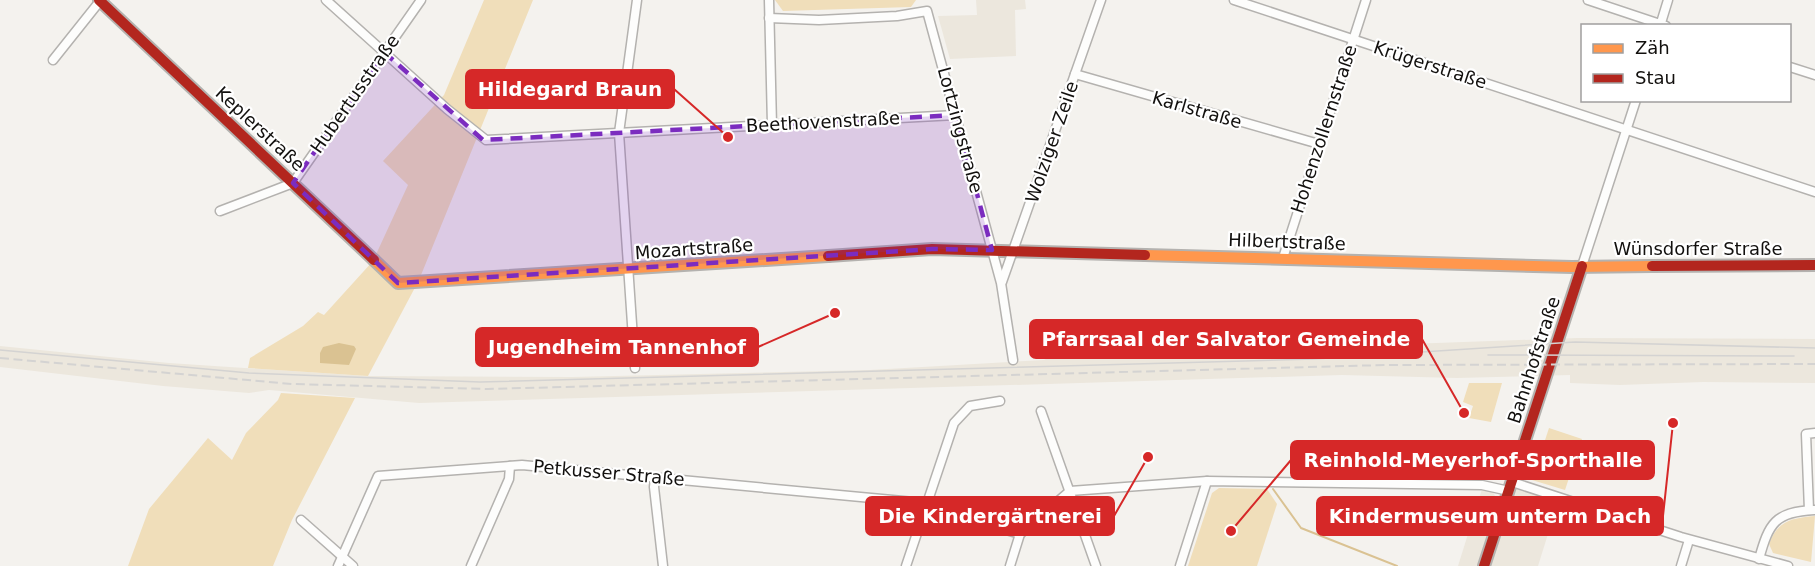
<svg xmlns="http://www.w3.org/2000/svg" width="1815" height="566" font-family="'DejaVu Sans',sans-serif">
  <style>
    .built { fill: #ece7dd }
    .green { fill: #f0deba }
    .water { fill: #dac292 }
    .lines { fill: none; stroke-linecap: round; stroke-linejoin: round }
    .stream { stroke: #dac292; stroke-width: 2 }
    .street-casing { stroke: #b4b2af; stroke-width: 11 }
    .slow-casing { stroke: #b4b2af; stroke-width: 14 }
    .jam-casing { stroke: #b4b2af; stroke-width: 14 }
    .street { stroke: #fdfdfc; stroke-width: 8 }
    .slow { stroke: #ff974d; stroke-width: 10 }
    .jam { stroke: #b3261e; stroke-width: 10 }
    .tram { stroke: #d4d3d2; stroke-width: 1.5 }
    .rail { stroke: #d4d3d2; stroke-width: 2; stroke-dasharray: 9 4.5; stroke-linecap: butt }
    .marked { fill: #7b2cbf; fill-opacity: 0.2; stroke: #7b2cbf; stroke-width: 4.5; stroke-dasharray: 12 8; stroke-linejoin: round }
    .labels { text-anchor: middle; stroke-width: 4.5; stroke-linejoin: round; paint-order: stroke }
    .street-label { font-size: 18px; fill: #12100e; stroke: #fff }
    .leader { fill: none; stroke: #d62828; stroke-width: 2 }
    .callout-dot { fill: #d62828; stroke: #fff; stroke-width: 2 }
    .callout { fill: #d62828; stroke: #d62828; stroke-width: 2 }
    .callout-label { font-size: 20px; text-anchor: middle; font-weight: bold; fill: #fff }
  </style>
  <rect width="100%" height="100%" fill="#f4f2ee"/>
  <g class="built">
    <path d="M976,0H1025L1026,9L1015,10L1016,56L950,59L938,16L977,15Z"/>
    <path d="M1577,338L1815,339V383L1703,382L1620,385L1570,383V375L1457,378L1342,375L419,403L269,390L249,393L163,386L0,367V346L169,363L368,376L572,377L870,370L1044,360L1049,357Z"/>
    <path d="M1518,488L1558,502L1538,566H1490L1514,490Z"/>
    <path d="M1482,489L1493,492L1499,504L1479,566H1458Z"/>
  </g>
  <g class="green">
    <path d="M484,0H533L419,280L368,376L248,368L250,358L303,326L318,312L324,315L373,261L408,185L383,161L444,95Z"/>
    <path d="M775,0H916L911,7L783,11Z"/>
    <path d="M1469,383H1502L1491,422L1469,418L1473,406L1463,402Z"/>
    <path d="M281,393L355,398L292,520L273,566H128L149,509L208,438L232,460L246,433L278,400Z"/>
    <path d="M1549,428L1582,439L1565,490L1532,480Z"/>
    <path d="M1219,488L1267,489L1277,504L1257,566H1188L1212,493Z"/>
    <path d="M1815,516L1811,562L1773,553L1769,544C1777,521 1792,518 1815,516Z"/>
  </g>
  <path class="water" d="M339,343L354,346L356,349L349,365L320,363V353L323,347Z"/>
  <g class="lines">
    <path class="stream" d="M1273,489L1301,528L1397,566"/>
    <g class="street-casing">
      <g id="street">
        <path d="M326,0L447,109L486,140L956,115"/>
        <path d="M769,0L772,125"/>
        <path d="M1234,0L1815,192"/>
        <path d="M1588,0L1666,26"/>
        <path d="M769,18L819,20L897,16L927,11L1001,283L1013,360"/>
        <path d="M1660,26L1668,0"/>
        <path d="M53,60L100,1"/>
        <path d="M1790,67L1815,75"/>
        <path d="M1075,74L1319,144"/>
        <path d="M220,211L293,183L421,0"/>
        <path d="M1283,258L1366,0"/>
        <path d="M1582,266L1636,100"/>
        <path d="M1002,282L1101,0"/>
        <path d="M635,368L619,133L637,0"/>
        <path d="M1041,411L1096,566"/>
        <path d="M655,478L654,487L663,566"/>
        <path d="M1512,482L1681,537L1788,566"/>
        <path d="M1070,491L1207,481L1482,485L1509,491"/>
        <path d="M1809,510L1806,434L1815,433"/>
        <path d="M301,520L353,566"/>
        <path d="M1759,559C1769,523 1775,512 1814,510"/>
        <path d="M338,566L378,476L522,465L914,502L1020,534L1070,491"/>
        <path d="M471,566L509,479L510,466"/>
        <path d="M906,566L954,423L970,406L1000,401"/>
        <path d="M1010,566L1020,534"/>
        <path d="M1180,566L1207,481"/>
        <path d="M1681,566L1689,540"/>
      </g>
    </g>
    <g class="slow-casing">
      <g id="slow">
        <path d="M1145,255L1572,267L1652,266"/>
        <path d="M374,260L398,283L828,256"/>
      </g>
    </g>
    <g class="jam-casing">
      <g id="jam">
        <path d="M99,0L374,260"/>
        <path d="M828,256L932,249L1145,255"/>
        <path d="M1652,266L1815,265"/>
        <path d="M1484,566L1582,266"/>
      </g>
    </g>
    <use href="#street" class="street"/>
    <use href="#slow" class="slow"/>
    <use href="#jam" class="jam"/>
    <g class="tram">
      <path d="M0,350L249,373L480,382L1314,359L1575,342L1815,348"/>
      <path d="M1488,355L1794,356"/>
    </g>
    <path class="rail" d="M0,358L292,384L488,389L1385,365L1815,364"/>
  </g>
  <path class="marked" d="M384,52L483,140L956,115L992,250L932,249L398,283L293,183Z"/>
  <g class="labels">
    <g class="street-label">
      <text transform="translate(1430 65) rotate(18)" y="6">Krügerstraße</text>
      <text transform="translate(355 94) rotate(-55)" y="6">Hubertusstraße</text>
      <text transform="translate(1197 110) rotate(16)" y="6">Karlstraße</text>
      <text transform="translate(823 122) rotate(-3)" y="6">Beethovenstraße</text>
      <text transform="translate(260 129) rotate(43)" y="6">Keplerstraße</text>
      <text transform="translate(1324 129) rotate(-72)" y="6">Hohenzollernstraße</text>
      <text transform="translate(960 130) rotate(75)" y="6">Lortzingstraße</text>
      <text transform="translate(1052 142) rotate(-71)" y="6">Wolziger Zeile</text>
      <text transform="translate(1287 242) rotate(2)" y="6">Hilbertstraße</text>
      <text transform="translate(694 249) rotate(-4)" y="6">Mozartstraße</text>
      <text x="1698" y="255">Wünsdorfer Straße</text>
      <text transform="translate(1534 360) rotate(-72)" y="6">Bahnhofstraße</text>
      <text transform="translate(609 473) rotate(5)" y="6">Petkusser Straße</text>
    </g>
  </g>
  <path class="leader" d="M728 137L674 89M1464 413L1422 339M835 313L758 347M1231 531L1291 460M1148 457L1114 516M1673 423L1663 516"/>
  <g class="callout-dot">
    <circle cx="728" cy="137" r="6"/>
    <circle cx="1464" cy="413" r="6"/>
    <circle cx="835" cy="313" r="6"/>
    <circle cx="1231" cy="531" r="6"/>
    <circle cx="1148" cy="457" r="6"/>
    <circle cx="1673" cy="423" r="6"/>
  </g>
  <g class="callout">
    <rect x="466" y="70" width="208" height="38" rx="6"/>
    <rect x="1030" y="320" width="392" height="38" rx="6"/>
    <rect x="476" y="328" width="282" height="38" rx="6"/>
    <rect x="1291" y="441" width="363" height="38" rx="6"/>
    <rect x="866" y="497" width="248" height="38" rx="6"/>
    <rect x="1317" y="497" width="346" height="38" rx="6"/>
  </g>
  <g class="callout-label">
    <text x="570" y="96">Hildegard Braun</text>
    <text x="1226" y="346">Pfarrsaal der Salvator Gemeinde</text>
    <text x="617" y="354">Jugendheim Tannenhof</text>
    <text x="1473" y="467">Reinhold-Meyerhof-Sporthalle</text>
    <text x="990" y="523">Die Kindergärtnerei</text>
    <text x="1490" y="523">Kindermuseum unterm Dach</text>
  </g>
  <rect x="1581" y="24" width="210" height="78" fill="#ffffff" stroke="#a09f9f" stroke-width="1.5"/>
  <rect x="1593" y="44" width="30" height="9" fill="#ff974d" stroke="#a09f9f" stroke-width="1.5"/>
  <text x="1635" y="54" font-size="18" fill="#12100e">Zäh</text>
  <rect x="1593" y="74" width="30" height="9" fill="#b3261e" stroke="#a09f9f" stroke-width="1.5"/>
  <text x="1635" y="84" font-size="18" fill="#12100e">Stau</text>
</svg>
